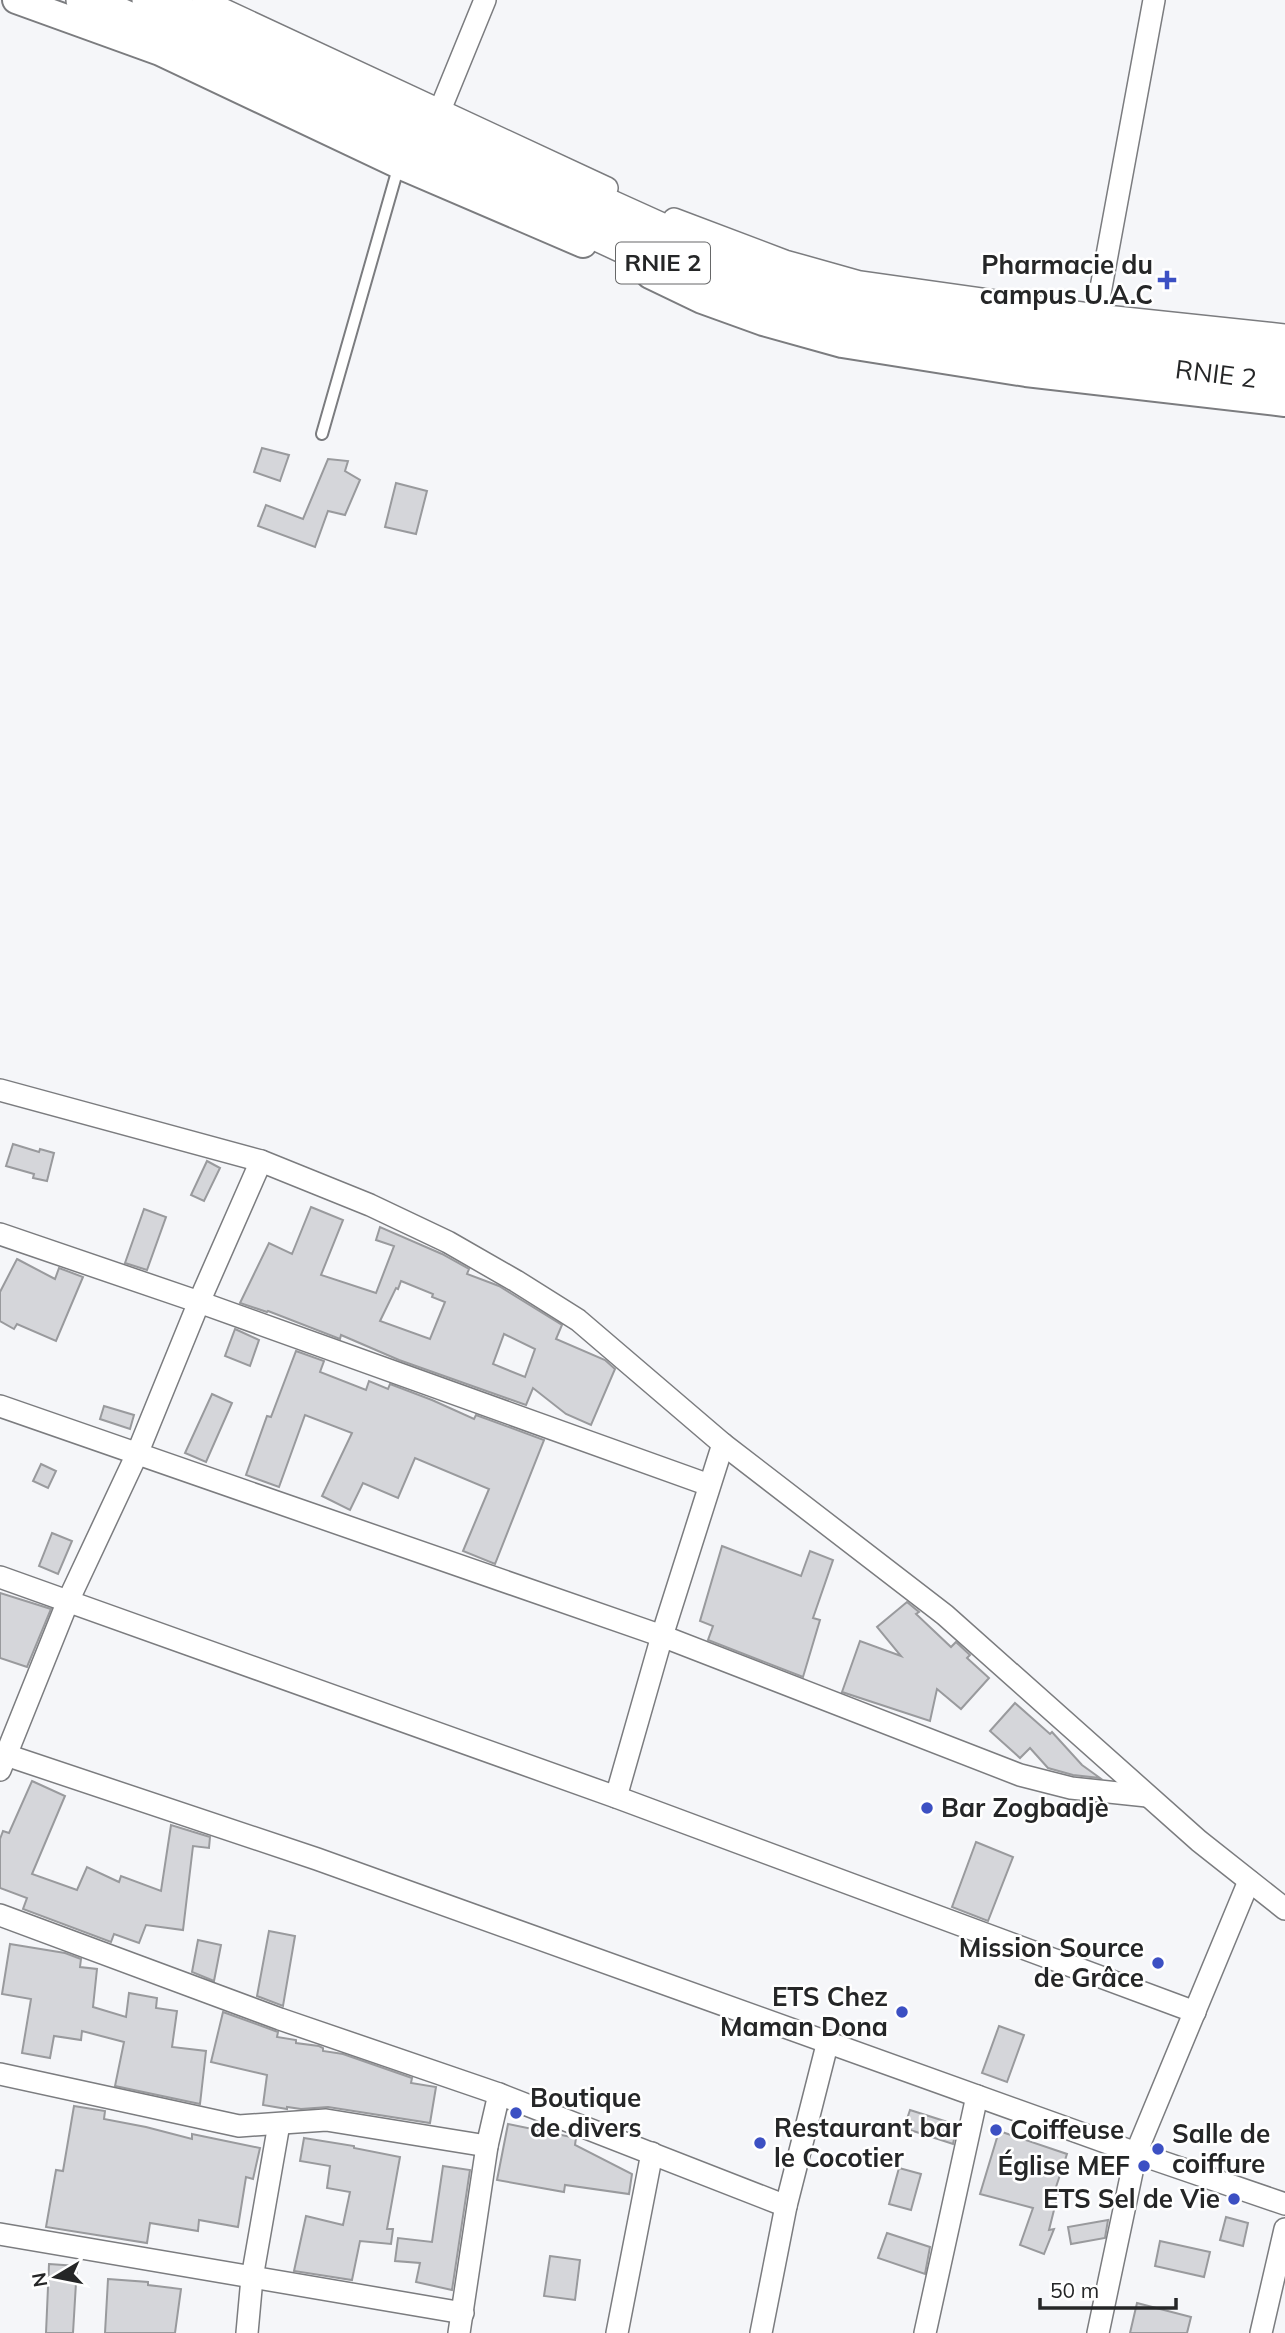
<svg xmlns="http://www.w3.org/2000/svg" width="1285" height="2333" font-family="Mulish,sans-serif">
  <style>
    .building { fill: #d5d6da; stroke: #999a9d; stroke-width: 2; fill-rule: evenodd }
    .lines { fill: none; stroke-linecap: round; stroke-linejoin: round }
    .service-casing { stroke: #7b7c7f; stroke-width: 14 }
    .minor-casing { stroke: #7b7c7f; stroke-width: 24 }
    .tertiary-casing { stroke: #7b7c7f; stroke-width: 30 }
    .trunk-casing { stroke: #7b7c7f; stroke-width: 38 }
    .service { stroke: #fff; stroke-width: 10 }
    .minor { stroke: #fff; stroke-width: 21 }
    .tertiary { stroke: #fff; stroke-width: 26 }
    .trunk { stroke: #fff; stroke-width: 35 }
    .poi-dot { fill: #3c50c3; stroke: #fff; stroke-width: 2.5 }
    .labels { text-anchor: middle; stroke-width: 5; stroke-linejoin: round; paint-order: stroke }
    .shield { fill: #fff; stroke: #666768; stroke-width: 2 }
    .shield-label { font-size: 24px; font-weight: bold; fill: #252627 }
    .poi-label { font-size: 26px; font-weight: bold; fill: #252627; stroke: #fff; text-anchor: end }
    .street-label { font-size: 26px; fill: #252627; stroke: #fff }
  </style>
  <rect width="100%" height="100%" fill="#f5f6f9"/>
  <g class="building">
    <path d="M262,448L289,455L280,481L254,472Z"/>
    <path d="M328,459L348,461L345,471L360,480L345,515L328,511L315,547L258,526L266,505L303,519Z"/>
    <path d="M396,483L427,491L416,534L385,527Z"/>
    <path d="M13,1144L39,1152L40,1149L54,1153L47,1181L33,1178L34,1174L6,1166Z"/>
    <path d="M207,1161L220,1168L204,1201L191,1195Z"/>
    <path d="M311,1207L343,1220L321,1275L376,1293L394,1246L376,1240L380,1227L442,1254L469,1269L467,1274L499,1286L562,1325L556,1339L605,1360L615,1369L591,1425L566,1414L533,1388L526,1405L399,1360L341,1335L340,1339L268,1311L267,1312L240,1303L269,1243L292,1254ZM401,1281L433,1294L432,1297L445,1302L430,1339L380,1321L396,1288L398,1289ZM504,1334L535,1349L525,1377L493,1364Z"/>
    <path d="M144,1209L166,1217L147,1270L125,1263Z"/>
    <path d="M17,1259L55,1279L59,1268L83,1277L56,1341L17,1324L14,1329L0,1321V1292Z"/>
    <path d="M235,1329L259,1340L250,1366L225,1356Z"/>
    <path d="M296,1351L324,1361L320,1372L366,1390L369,1381L388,1389L390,1384L432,1400L474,1419L476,1415L544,1440L495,1564L463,1551L489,1489L415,1458L398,1498L363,1483L350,1510L322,1496L352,1433L305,1415L279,1487L246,1475L267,1416L271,1417Z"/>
    <path d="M212,1394L232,1403L206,1462L185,1453Z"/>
    <path d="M104,1406L134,1415L130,1429L100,1419Z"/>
    <path d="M41,1464L56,1471L48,1488L33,1481Z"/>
    <path d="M52,1533L72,1541L58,1574L39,1566Z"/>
    <path d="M722,1546L801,1576L810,1551L833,1560L813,1618L820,1620L803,1677L708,1640L713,1626L700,1621Z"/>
    <path d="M0,1593L51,1609L27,1667L0,1658Z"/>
    <path d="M907,1602L919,1612L916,1614L951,1647L956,1642L970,1655L967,1658L989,1678L961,1709L937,1689L930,1721L842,1692L860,1641L901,1656L877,1627Z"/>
    <path d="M1015,1703L1050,1734L1052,1732L1082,1765L1100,1778L1073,1775L1048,1768L1030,1748L1020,1758L990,1731Z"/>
    <path d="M32,1781L65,1796L32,1874L77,1890L87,1867L119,1882L121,1876L161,1891L171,1825L210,1837L209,1848L193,1846L183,1930L146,1925L139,1943L114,1934L111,1942L23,1909L27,1898L0,1888V1839L3,1831L9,1833Z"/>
    <path d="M976,1842L1013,1857L988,1921L952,1907Z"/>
    <path d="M269,1931L295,1936L283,2006L257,1996Z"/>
    <path d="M198,1940L221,1945L214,1981L192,1972Z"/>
    <path d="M10,1944L65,1953L81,1959L80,1967L97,1969L93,2007L126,2017L129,1993L157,1998L156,2008L177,2011L172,2047L206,2051L200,2104L115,2086L124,2042L82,2031L81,2040L54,2036L50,2058L22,2053L31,1999L2,1994Z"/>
    <path d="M223,2012L278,2032L277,2037L296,2040V2043L319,2046L323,2048V2051L343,2054L412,2078L411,2083L436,2087L430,2123L328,2107L301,2109L287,2107V2109L263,2105L267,2075L211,2062Z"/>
    <path d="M999,2026L1024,2035L1007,2082L982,2073Z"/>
    <path d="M74,2106L105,2111L104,2119L146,2127L192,2139V2134L260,2148L253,2179L246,2177L238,2227L199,2220L198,2231L150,2223L147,2243L46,2227L56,2170L63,2171Z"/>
    <path d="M910,2110L957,2125L953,2144L904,2128Z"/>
    <path d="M508,2124L576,2138L575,2145L632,2174L629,2194L565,2185L564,2192L497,2180Z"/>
    <path d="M999,2131L1067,2154L1054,2193L1058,2194L1049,2230L1054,2229L1044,2254L1020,2245L1033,2208L980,2194Z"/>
    <path d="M304,2138L354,2146V2148L400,2157L387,2229H393L391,2244L360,2241L352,2280L294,2271L306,2216L343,2225L350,2192L327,2188L330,2166L300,2161Z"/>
    <path d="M443,2166L470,2170L452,2290L416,2282L420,2263L395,2261L398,2238L432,2242Z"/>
    <path d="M899,2168L921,2174L911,2210L889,2204Z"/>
    <path d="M1226,2217L1248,2223L1243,2246L1220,2240Z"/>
    <path d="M1108,2220L1105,2238L1071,2244L1068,2227Z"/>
    <path d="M887,2233L930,2247L925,2274L878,2258Z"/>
    <path d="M1160,2241L1210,2252L1204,2277L1155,2266Z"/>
    <path d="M550,2256L580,2260L575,2300L544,2296Z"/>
    <path d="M49,2264L77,2266L73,2333H46Z"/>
    <path d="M108,2279L148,2282V2285L181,2289L175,2333H105Z"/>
    <path d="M1137,2303L1191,2317L1187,2333H1130Z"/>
  </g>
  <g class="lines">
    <g class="service-casing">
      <path id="service" d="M322,434L399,165"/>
    </g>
    <g class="minor-casing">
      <g id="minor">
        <path d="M203,0L607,188"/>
        <path d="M440,110L485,0"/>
        <path d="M674,219L785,261L860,282L1096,315L1285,335"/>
        <path d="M1096,315L1154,0"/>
        <path d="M0,1090L261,1161L370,1205L448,1242L516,1281L578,1320L723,1444L945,1615L1199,1841L1285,1909"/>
        <path d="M0,1234L199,1302L709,1485"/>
        <path d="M0,1406L662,1636L1020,1775L1071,1788L1147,1796"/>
        <path d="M0,1577L616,1797L1195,2012"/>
        <path d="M0,1753L317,1859L1136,2153L1285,2204"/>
        <path d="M0,1770L68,1601L137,1454L199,1302L261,1161"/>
        <path d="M616,1797L662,1636L723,1444"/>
        <path d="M0,1915L280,2019L499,2094L786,2206"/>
        <path d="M0,2074L239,2126L326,2120L487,2146"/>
        <path d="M0,2234L463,2313"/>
        <path d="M247,2333L252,2278L279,2124"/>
        <path d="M459,2333L487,2146L499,2094"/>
        <path d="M617,2333L652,2153"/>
        <path d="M761,2333L786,2206L828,2041"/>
        <path d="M925,2333L977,2096"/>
        <path d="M1098,2333L1136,2153L1249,1881"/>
        <path d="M1261,2333L1285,2229"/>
      </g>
    </g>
    <g class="tertiary-casing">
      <g id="tertiary">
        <path d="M16,0L160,52L399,165L583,244"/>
        <path d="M650,275L702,300L763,322L842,344L1026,373L1285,403"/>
      </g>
    </g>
    <g class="trunk-casing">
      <g id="trunk">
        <path d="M84,0L403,142L651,258L743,297L784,310L888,333L978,347L1285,382"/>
        <path d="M150,0L712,254L782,281L881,306L1285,356"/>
      </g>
    </g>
    <use href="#service" class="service"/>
    <use href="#minor" class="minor"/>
    <use href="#tertiary" class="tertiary"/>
    <use href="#trunk" class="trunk"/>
  </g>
  <g class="poi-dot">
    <path d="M1163.5 269.5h7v7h7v7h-7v7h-7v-7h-7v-7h7z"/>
    <circle cx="927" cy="1808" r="7"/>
    <circle cx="1158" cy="1963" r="7"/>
    <circle cx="902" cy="2012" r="7"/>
    <circle cx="516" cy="2113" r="7"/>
    <circle cx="996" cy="2130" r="7"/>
    <circle cx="760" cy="2143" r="7"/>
    <circle cx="1158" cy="2149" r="7"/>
    <circle cx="1144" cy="2166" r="7"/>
    <circle cx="1234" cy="2199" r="7"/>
  </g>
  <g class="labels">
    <rect class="shield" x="616" y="242.5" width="94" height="41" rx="5"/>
    <g class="shield-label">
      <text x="663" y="271">RNIE 2</text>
    </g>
    <g class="poi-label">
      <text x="1153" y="274">Pharmacie du<tspan x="1153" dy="30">campus U.A.C</tspan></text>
      <text x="941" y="1817" text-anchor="start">Bar Zogbadjè</text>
      <text x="1144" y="1957">Mission Source<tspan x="1144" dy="30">de Grâce</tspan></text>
      <text x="888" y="2006">ETS Chez<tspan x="888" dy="30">Maman Dona</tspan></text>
      <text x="530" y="2107" text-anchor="start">Boutique<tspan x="530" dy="30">de divers</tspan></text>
      <text x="774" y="2137" text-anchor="start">Restaurant bar<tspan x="774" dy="30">le Cocotier</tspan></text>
      <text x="1010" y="2139" text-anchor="start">Coiffeuse</text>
      <text x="1172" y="2143" text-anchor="start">Salle de<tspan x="1172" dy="30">coiffure</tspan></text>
      <text x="1130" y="2175">Église MEF</text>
      <text x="1220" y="2208">ETS Sel de Vie</text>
    </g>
    <g class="street-label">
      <text transform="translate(1216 374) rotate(7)" y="9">RNIE 2</text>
    </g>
  </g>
  <g transform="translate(56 2277) rotate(260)" stroke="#ffffff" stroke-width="5" paint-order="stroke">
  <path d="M0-5L12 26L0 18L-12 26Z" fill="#252627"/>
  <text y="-10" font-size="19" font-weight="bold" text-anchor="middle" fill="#252627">N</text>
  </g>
  <path d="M1040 2298v10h136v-10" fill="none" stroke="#252627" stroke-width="3.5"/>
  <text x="1050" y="2298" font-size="21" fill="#252627" stroke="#ffffff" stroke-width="5" paint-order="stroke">50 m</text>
</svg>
